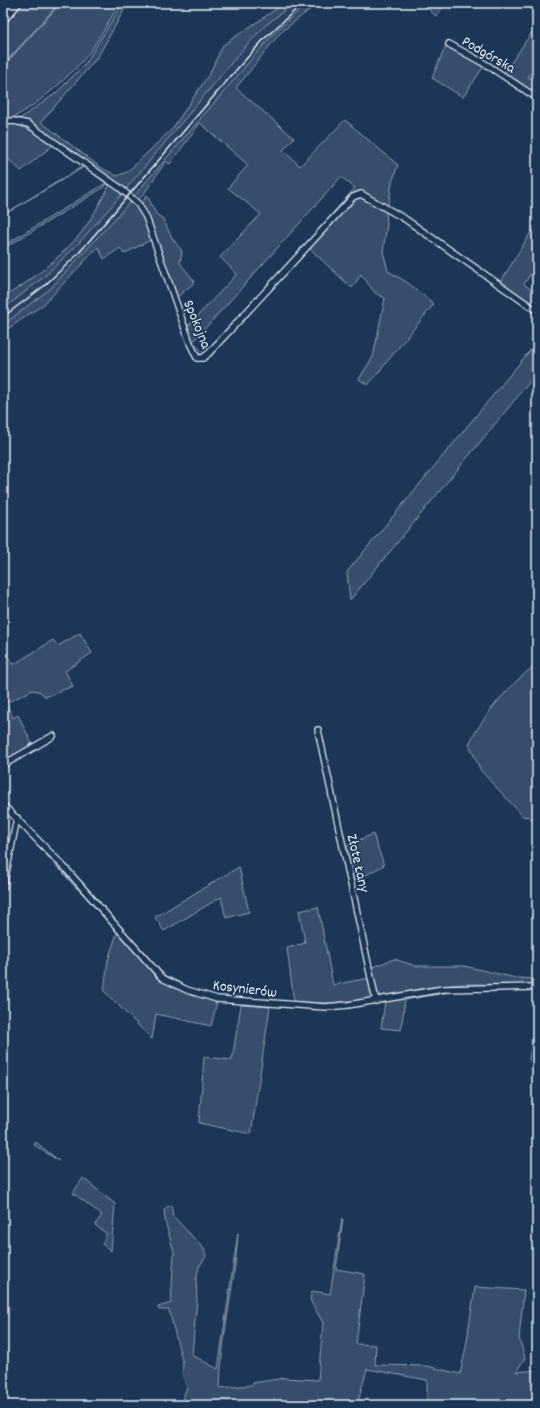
<svg xmlns="http://www.w3.org/2000/svg" width="540" height="1408" font-family="Dekko,sans-serif">
  <style>
    .built { fill: #2a4162 }
    .green { fill: #374d6c; stroke: #909fb2; fill-rule: evenodd }
    .lines { fill: none; stroke-linecap: round; stroke-linejoin: round }
    .stream { stroke: #95a4b5; stroke-width: 1.5 }
    .street-casing { stroke: #e8f1f8; stroke-width: 8 }
    .secondary-casing { stroke: #e8f1f8; stroke-width: 11 }
    .street { stroke: #1d3557; stroke-width: 5.5 }
    .secondary { stroke: #1d3557; stroke-width: 8 }
    .rail { stroke: #e8f1f8; stroke-width: 1.5 }
    .labels { text-anchor: middle; stroke-width: 3; stroke-linejoin: round; paint-order: stroke }
    .street-label { font-size: 15px; fill: #e8f1f8; stroke: #1d3557 }
  </style>
  <rect width="100%" height="100%" fill="#1d3557"/>
  <filter id="ink" filterUnits="userSpaceOnUse"><feTurbulence type="fractalNoise" baseFrequency=".025" numOctaves="2"/><feDisplacementMap in="SourceGraphic" scale="8" xChannelSelector="R" yChannelSelector="G"/><feConvolveMatrix kernelMatrix="1 2 1 2 8 2 1 2 1" color-interpolation-filters="sRGB"/></filter>
  <g filter="url(#ink)">
    <path class="built" d="M293,3H307L273,34L213,102L126,205L127,207L51,288L3,325V309L44,277L77,245L118,199L244,48L266,25Z"/>
    <g class="green">
      <path d="M21,3H120C110,19 101,35 91,50C79,69 24,119 3,120V22Z"/>
      <path d="M123,3H128L97,58L41,122L100,167L117,176L127,172L172,129L210,73L223,45L285,3H293L266,25L244,48L126,189L29,123L18,120L56,93L85,64Z"/>
      <path d="M307,3H318L280,33L236,88L294,138L283,150L300,166L345,120L398,165L392,182L388,207L358,192L204,356L196,354L141,205L147,195L156,214L163,219L172,238L182,251L180,263L195,282L176,298L188,326L237,274L220,257L261,214L228,188L248,165L200,123L170,164L166,161L143,195L139,199L134,196L273,34ZM341,177L355,188L290,262L204,353L193,342Z"/>
      <path d="M421,3H446L436,16Z"/>
      <path d="M537,25V63L528,77L537,82V95L504,73Z"/>
      <path d="M446,45L484,66L463,97L432,78Z"/>
      <path d="M11,123C44,132 96,170 123,193L77,245L44,277L3,309V297C28,284 63,255 81,233C92,219 100,202 109,186L106,183L103,188L3,249V246L106,183L84,167L3,215L83,166L53,145L21,171L3,154V124Z"/>
      <path d="M362,197L386,210L387,225L383,251L388,271L408,283L434,304L368,385L359,379L373,357L385,298L375,293L361,274L352,288L309,248L355,198Z"/>
      <path d="M131,201C142,211 146,225 152,239L124,254L120,248L104,259L98,247L44,304L3,332V325L51,288Z"/>
      <path d="M537,222V264L524,284L537,294V302L534,307L500,283Z"/>
      <path d="M537,342V373L350,600L347,572Z"/>
      <path d="M80,633L92,653L65,671L73,686L45,697L41,692L33,690L6,703L13,718L18,715L33,746L3,763V649L13,665L53,640L58,646Z"/>
      <path d="M537,664V828L529,816L524,817L481,771L469,744C484,714 510,684 537,664Z"/>
      <path d="M18,821L64,869L61,871L18,824Z"/>
      <path d="M373,834L384,865L354,882L344,847Z"/>
      <path d="M239,867L249,912L226,918L221,897L164,931L155,917Z"/>
      <path d="M67,872L94,903L74,886L63,873Z"/>
      <path d="M318,907L333,985L369,978L373,999L329,1003L294,1002L287,948L305,943L299,911Z"/>
      <path d="M118,930L175,987L190,994L217,1002L211,1026L156,1014L152,1039L104,991L108,960Z"/>
      <path d="M394,959L416,966H464L516,978L537,979V985L463,984L432,987L376,997L370,968Z"/>
      <path d="M468,989L405,1000L401,1030L381,1028L385,1002L448,990Z"/>
      <path d="M241,1005L270,1007L251,1134L199,1123L204,1057L232,1060Z"/>
      <path d="M537,1008V1061L529,1060Z"/>
      <path d="M36,1142L59,1161L34,1145Z"/>
      <path d="M83,1178L115,1204L111,1251L102,1244L107,1234L95,1225L102,1215L73,1193Z"/>
      <path d="M171,1205L173,1216L204,1249L206,1256L199,1267L196,1280L197,1299L192,1355L218,1369L238,1233C235,1285 221,1336 220,1388L252,1385L253,1383L284,1378L318,1380L323,1323L310,1300L312,1291L330,1294L342,1219H343L336,1269L365,1274L356,1344L376,1345L375,1365L427,1366L460,1374L466,1347L475,1287L524,1290L519,1338L525,1358L516,1372L537,1370V1405H427V1380L367,1369L357,1405H180L187,1387L182,1374L183,1364L169,1310H159L158,1307L171,1303L174,1252L165,1221L164,1209Z"/>
    </g>
    <g class="lines">
      <path class="stream" d="M3,66L60,3"/>
      <g class="street-casing">
        <g id="street">
          <path d="M449,44L487,65L537,98"/>
          <path d="M3,122L14,121L28,124L120,188L138,204L146,217L190,343L197,358H203L208,354L353,197L361,194L405,219L537,311"/>
          <path d="M318,730L376,1001"/>
          <path d="M3,765L53,736"/>
          <path d="M3,805L65,868L162,978L187,990L217,999L325,1007L348,1005L443,989L537,987"/>
          <path d="M3,888L17,818"/>
        </g>
      </g>
      <g class="secondary-casing">
        <path id="secondary" d="M3,19L17,3"/>
      </g>
      <use href="#street" class="street"/>
      <use href="#secondary" class="secondary"/>
      <path class="rail" d="M3,317L44,286L78,254L238,68L265,38L303,3"/>
    </g>
  </g>
  <g class="labels">
    <g class="street-label">
      <text transform="translate(489 54) rotate(30)" y="5">Podgórska</text>
      <text transform="translate(198 324) rotate(68)" y="5">Spokojna</text>
      <text transform="translate(359 863) rotate(77)" y="5">Złote Łany</text>
      <text transform="translate(245 988) rotate(7)" y="5">Kosynierów</text>
    </g>
  </g>
  <rect width="540" height="1408" fill="none" stroke="#1d3557" stroke-width="16"/>
  <rect x="8" y="8" width="524" height="1392" fill="none" stroke="#e8f1f8" stroke-width="1.5" filter="url(#ink)"/>
</svg>
